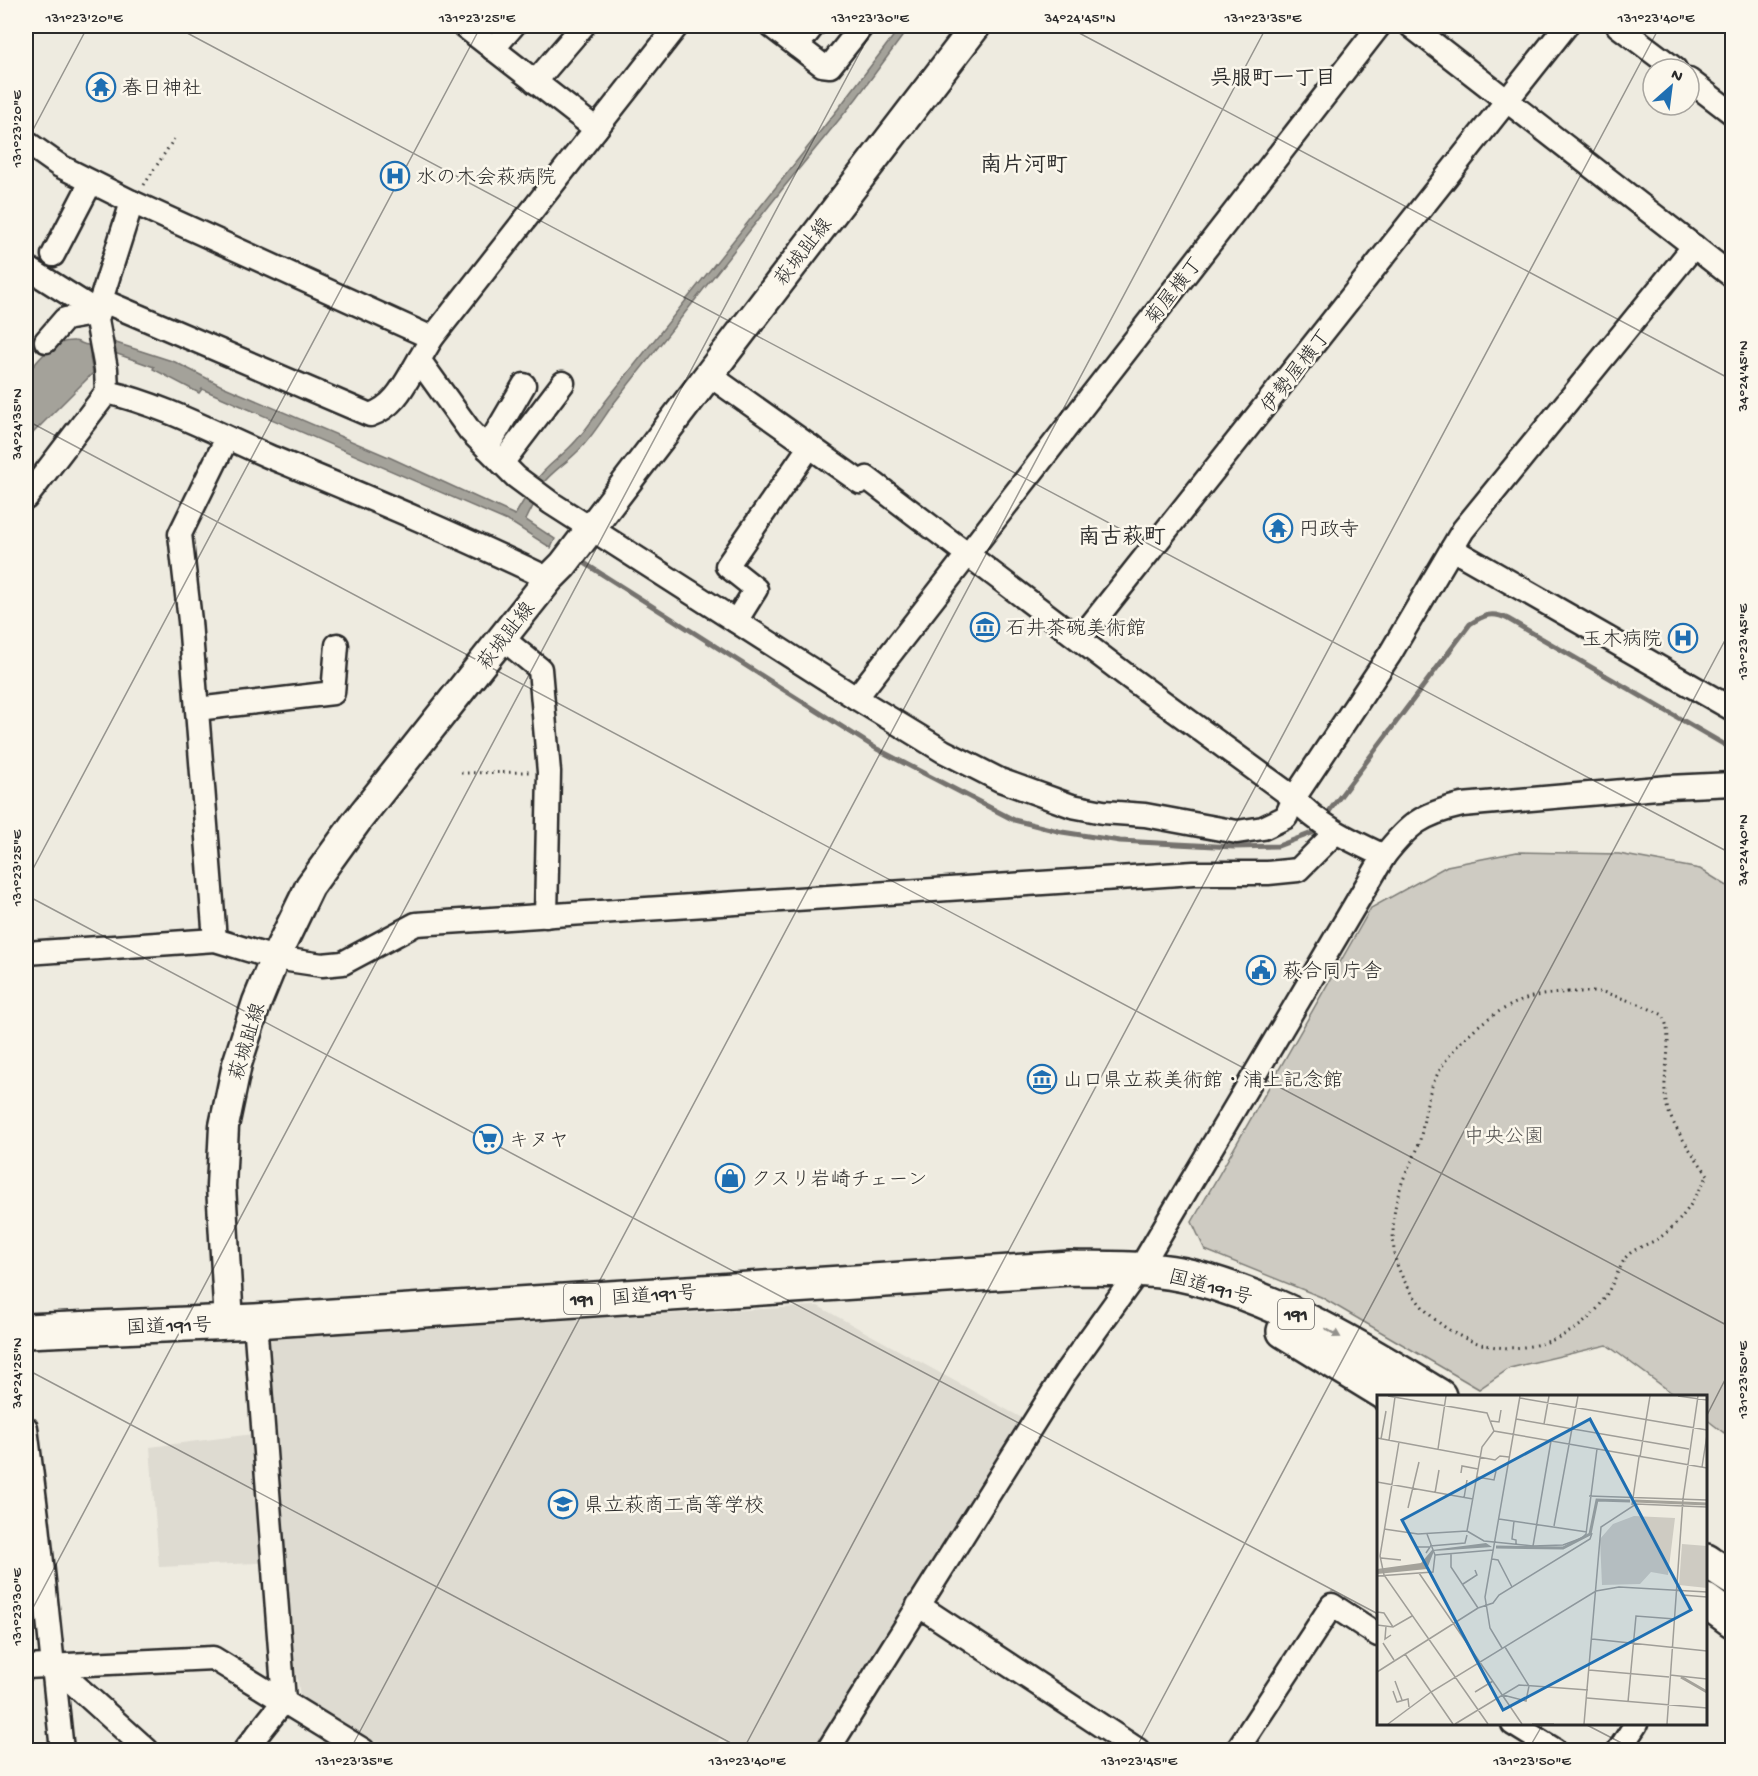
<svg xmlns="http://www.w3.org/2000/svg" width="1758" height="1776" font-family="'Gochi Hand','Klee One',sans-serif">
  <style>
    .built { fill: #dedbd1 }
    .green { fill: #cecbc2; stroke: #7c7b76; stroke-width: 1.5 }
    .water { fill: #a4a29a; stroke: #74726e; stroke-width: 1.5 }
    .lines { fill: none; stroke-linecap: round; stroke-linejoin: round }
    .stream { stroke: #74726e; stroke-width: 5 }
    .minor-casing { stroke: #2b2b2b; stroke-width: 27 }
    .major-casing { stroke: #2b2b2b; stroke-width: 33 }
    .highway-casing { stroke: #2b2b2b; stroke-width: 38 }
    .path { stroke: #2b2b2b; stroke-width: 3; stroke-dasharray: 1.5 4.5; stroke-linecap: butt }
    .minor { stroke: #fbf7ec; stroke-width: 22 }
    .major { stroke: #fbf7ec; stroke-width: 28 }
    .highway { stroke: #fbf7ec; stroke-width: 33 }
    .oneway { fill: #93918c }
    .ticks { fill: none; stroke: #2b2b2b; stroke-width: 1.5; stroke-opacity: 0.45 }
    .labels { text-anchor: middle; stroke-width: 5; stroke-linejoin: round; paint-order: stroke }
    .shield { fill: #fbf7ec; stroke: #696865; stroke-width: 1.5 }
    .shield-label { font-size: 18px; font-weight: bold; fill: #2b2b2b }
    .poi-label { font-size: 20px; fill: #2b2b2b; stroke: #fbf7ec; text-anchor: start }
    .street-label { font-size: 20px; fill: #2b2b2b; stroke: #fbf7ec }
    .park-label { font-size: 20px; fill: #545351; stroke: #fbf7ec }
    .neighbourhood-label { font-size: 21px; font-weight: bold; fill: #2b2b2b; stroke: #fbf7ec }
    .quarter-label { font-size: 22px; font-weight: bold; fill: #2b2b2b; stroke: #fbf7ec }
    .inset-river { fill: none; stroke: #a4a29a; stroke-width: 3 }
    .inset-road { fill: none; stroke: #a09e98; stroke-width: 1.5 }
    .view { fill: #1f6fb2; fill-opacity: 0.15; stroke: #1f6fb2; stroke-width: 3 }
    .inset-edge { fill: none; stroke: #2b2b2b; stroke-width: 3 }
    .neatline { fill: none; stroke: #2b2b2b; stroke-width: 2 }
    .ticks-label { font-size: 15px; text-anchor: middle; fill: #2b2b2b }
  </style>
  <rect width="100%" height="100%" fill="#eeebe0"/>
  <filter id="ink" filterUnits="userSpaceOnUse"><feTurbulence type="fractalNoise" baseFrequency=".0167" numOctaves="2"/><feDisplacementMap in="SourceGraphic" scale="12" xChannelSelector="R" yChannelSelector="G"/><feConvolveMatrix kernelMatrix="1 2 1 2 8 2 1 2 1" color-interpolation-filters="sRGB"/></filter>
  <g filter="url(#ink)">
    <path class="built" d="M818,1306L1022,1418L827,1750H743L720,1738L713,1750H382L301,1702L278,1562L159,1567L150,1447L269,1432L266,1336Z"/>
    <path class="green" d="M1517,852L1619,854L1700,869L1732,889V1419L1724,1433L1706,1419V1396H1676L1607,1345L1510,1368L1479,1389L1321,1297L1205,1250L1192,1222L1371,908L1447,866Z"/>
    <g class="water">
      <path d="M901,26H910L856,99L784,187L614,403C602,420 591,439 576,453C564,465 551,472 541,486L535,482C544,468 557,460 569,448C584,434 594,418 605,402L838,109Z"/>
      <path d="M107,340L175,362L220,385L391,458L515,515L527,495L536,500L526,520L555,539L551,548L512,523L202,389L199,393L153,369L154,367L109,351L90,357L93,373L26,440V375C38,360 52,340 74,341C79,341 83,345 88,345C94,345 101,342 107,340Z"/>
    </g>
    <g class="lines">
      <g class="stream">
        <path d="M578,559L877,749L1014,820L1062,832L1120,841L1234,847L1278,846L1312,833L1318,825"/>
        <path d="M1324,818L1470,624C1484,615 1492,611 1508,619L1732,749"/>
      </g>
      <g class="minor-casing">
        <g id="minor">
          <path d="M464,26L596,129"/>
          <path d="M677,26L432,338L419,360L470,431L516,477L551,503L856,698L943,751L1000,780L1072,806L1103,812L1145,815L1237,832L1263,828L1286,817L1294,798L1390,654L1463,530L1694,246"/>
          <path d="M771,26L822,65L830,66L862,26"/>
          <path d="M1411,26L1732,276"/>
          <path d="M1618,26L1675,69"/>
          <path d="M797,46L813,26"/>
          <path d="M493,49L513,26"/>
          <path d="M1689,80L1732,113"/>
          <path d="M535,82L583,26"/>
          <path d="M26,142L60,166L132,202L432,338"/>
          <path d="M53,255L91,182"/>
          <path d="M26,267L99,313"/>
          <path d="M101,300L370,415C396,406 405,383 419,360"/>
          <path d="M46,341L65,319L99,313"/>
          <path d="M708,374L860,482L867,478L1130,678L1294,798C1319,826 1350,840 1384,856"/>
          <path d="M107,392C163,405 215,433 268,456C362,495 457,534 549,579"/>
          <path d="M487,448L524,385"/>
          <path d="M502,463L563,383"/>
          <path d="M26,498L107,392L106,369L97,320L101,300L132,202"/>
          <path d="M1452,549L1732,709"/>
          <path d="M736,621L756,589L727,566L810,446"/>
          <path d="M502,638L540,669L549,772L546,916"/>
          <path d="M1080,639L1566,26"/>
          <path d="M856,698L1379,26"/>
          <path d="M197,709L333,693L337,645"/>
          <path d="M215,940L190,621L180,534L227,438"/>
          <path d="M26,953L215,940L275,958L322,965L343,963L416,924L1194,873H1268L1298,870L1335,833"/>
          <path d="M26,1428L38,1525L62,1750"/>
          <path d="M918,1605L1138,1750"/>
          <path d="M53,1665L147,1750"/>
          <path d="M26,1667L213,1658L363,1750"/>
          <path d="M1513,1724L1555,1750"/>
          <path d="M245,1750L284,1701L255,1321"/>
          <path d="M828,1750L1065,1373L1139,1270L1384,856C1409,824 1422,814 1462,805L1669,787L1732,784"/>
          <path d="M1237,1750L1332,1605L1378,1635"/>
          <path d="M1619,1750L1636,1724"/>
        </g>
      </g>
      <g class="major-casing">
        <path id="major" d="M229,1322L221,1186L224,1126L237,1064L257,1002L275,958L310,886L357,821L549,579L563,565L976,26"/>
      </g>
      <g class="highway-casing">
        <g id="highway">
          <path d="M26,1331L255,1321L1070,1268C1110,1269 1154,1267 1193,1277C1283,1301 1361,1348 1439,1396"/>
          <path d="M1284,1331L1390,1396"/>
          <path d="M1706,1561L1732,1578"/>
          <path d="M1706,1601L1732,1620"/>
        </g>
      </g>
      <g class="path">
        <path d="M144,185L174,139"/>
        <path d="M461,773L529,772"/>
        <path d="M1568,992H1603L1639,1004L1663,1015C1675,1043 1661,1074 1666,1102C1670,1125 1695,1157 1708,1175C1695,1198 1684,1220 1662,1236C1652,1244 1635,1247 1627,1256C1623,1260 1621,1267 1618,1272C1608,1293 1599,1312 1579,1326C1525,1363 1456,1352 1417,1300C1407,1287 1396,1269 1394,1251C1392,1230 1393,1209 1400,1189C1404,1174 1413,1161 1418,1147C1424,1128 1424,1108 1431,1089C1446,1047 1489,1010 1532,997C1543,994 1556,994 1568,992Z"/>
      </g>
      <use href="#minor" class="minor"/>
      <use href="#major" class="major"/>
      <use href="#highway" class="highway"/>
    </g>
    <defs><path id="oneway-solid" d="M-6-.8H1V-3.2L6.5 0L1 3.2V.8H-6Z" transform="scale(1.5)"/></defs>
    <use class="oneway" href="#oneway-solid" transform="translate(1333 1333) rotate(29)"/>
  </g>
  <path class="ticks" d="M174,26L1732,854M1066,26L1732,380M26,143L88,26M26,420L1732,1328M26,882L481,26M26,895L1378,1614M26,1369L744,1750M1706,1417L1732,1366M26,1621L874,26M1585,1724L1635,1750M350,1750L1267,26M743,1750L1660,26M1135,1750L1732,627M1528,1750L1543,1724"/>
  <defs>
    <g id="temple-ring" transform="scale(1.5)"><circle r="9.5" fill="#fbf7ec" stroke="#1f6fb2" stroke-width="1.5"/><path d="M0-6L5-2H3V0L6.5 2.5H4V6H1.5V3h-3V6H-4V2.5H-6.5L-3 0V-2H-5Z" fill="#1f6fb2"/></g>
    <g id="hospital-ring" transform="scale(1.5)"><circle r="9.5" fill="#fbf7ec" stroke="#1f6fb2" stroke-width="1.5"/><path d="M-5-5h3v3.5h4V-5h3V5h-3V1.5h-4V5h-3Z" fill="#1f6fb2"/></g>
    <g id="museum-ring" transform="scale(1.5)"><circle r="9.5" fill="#fbf7ec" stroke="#1f6fb2" stroke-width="1.5"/><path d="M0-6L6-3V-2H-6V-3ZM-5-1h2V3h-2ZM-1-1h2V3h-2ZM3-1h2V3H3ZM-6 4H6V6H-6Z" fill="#1f6fb2"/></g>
    <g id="civic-ring" transform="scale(1.5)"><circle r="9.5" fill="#fbf7ec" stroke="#1f6fb2" stroke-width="1.5"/><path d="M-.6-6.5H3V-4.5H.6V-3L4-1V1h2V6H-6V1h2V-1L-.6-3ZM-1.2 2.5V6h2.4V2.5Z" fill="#1f6fb2"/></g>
    <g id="supermarket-ring" transform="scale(1.5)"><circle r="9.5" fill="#fbf7ec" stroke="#1f6fb2" stroke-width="1.5"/><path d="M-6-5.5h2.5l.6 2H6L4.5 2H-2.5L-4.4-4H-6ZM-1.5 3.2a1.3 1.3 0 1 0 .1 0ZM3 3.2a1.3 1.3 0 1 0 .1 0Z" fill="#1f6fb2"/></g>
    <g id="shop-ring" transform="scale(1.5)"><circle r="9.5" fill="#fbf7ec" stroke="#1f6fb2" stroke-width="1.5"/><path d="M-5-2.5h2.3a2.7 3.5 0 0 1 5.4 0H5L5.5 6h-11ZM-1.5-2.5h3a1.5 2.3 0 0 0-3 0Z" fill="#1f6fb2"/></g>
    <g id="school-ring" transform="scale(1.5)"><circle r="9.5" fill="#fbf7ec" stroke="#1f6fb2" stroke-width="1.5"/><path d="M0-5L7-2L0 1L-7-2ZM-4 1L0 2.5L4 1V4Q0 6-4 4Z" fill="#1f6fb2"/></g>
  </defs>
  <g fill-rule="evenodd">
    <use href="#temple-ring" x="101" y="87"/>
    <use href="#hospital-ring" x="395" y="176"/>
    <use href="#temple-ring" x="1278" y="528"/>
    <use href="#museum-ring" x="985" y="627"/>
    <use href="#hospital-ring" x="1683" y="638"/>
    <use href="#civic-ring" x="1261" y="970"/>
    <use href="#museum-ring" x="1042" y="1079"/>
    <use href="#supermarket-ring" x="488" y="1139"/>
    <use href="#shop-ring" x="730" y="1178"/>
    <use href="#school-ring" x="563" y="1504"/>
  </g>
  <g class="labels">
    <g class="shield">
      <rect x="564" y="1284" width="36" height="30" rx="4.5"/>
      <rect x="1278" y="1299" width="36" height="30" rx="4.5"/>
    </g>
    <g class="shield-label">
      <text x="582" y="1305">191</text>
      <text x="1296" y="1320">191</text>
    </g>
    <g class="poi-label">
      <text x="122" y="94">春日神社</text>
      <text x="416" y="183">水の木会萩病院</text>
      <text x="1299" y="535">円政寺</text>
      <text x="1006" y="634">石井茶碗美術館</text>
      <text x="1662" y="645" text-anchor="end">玉木病院</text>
      <text x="1282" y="977">萩合同庁舎</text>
      <text x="1063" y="1086">山口県立萩美術館・浦上記念館</text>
      <text x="509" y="1146">キヌヤ</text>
      <text x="751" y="1185">クスリ岩崎チェーン</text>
      <text x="584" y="1511">県立萩商工高等学校</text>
    </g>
    <g class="street-label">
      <text transform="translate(802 251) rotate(-52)" y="7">萩城趾線</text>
      <text transform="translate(1173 290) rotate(-52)" y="7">菊屋横丁</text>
      <text transform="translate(1295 370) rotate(-52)" y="7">伊勢屋横丁</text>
      <text transform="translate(505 635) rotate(-52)" y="7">萩城趾線</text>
      <text transform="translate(246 1041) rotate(-73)" y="7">萩城趾線</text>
      <text transform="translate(1211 1286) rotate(15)" y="7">国道191号</text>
      <text transform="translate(654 1294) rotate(-4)" y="7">国道191号</text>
      <text transform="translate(169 1325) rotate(-2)" y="7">国道191号</text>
    </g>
    <g class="park-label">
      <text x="1504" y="1142">中央公園</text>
    </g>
    <g class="neighbourhood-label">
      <text x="1273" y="84">呉服町一丁目</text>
    </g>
    <g class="quarter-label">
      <text x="1024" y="171">南片河町</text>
      <text x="1122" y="543">南古萩町</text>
    </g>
  </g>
  <g transform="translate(1377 1395)">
    <rect width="330" height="330" fill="#eeebe0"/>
    <path d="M257,121L298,123L291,180L274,177L263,189L225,190L223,144L236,129ZM305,149L330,151V193L302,190Z" fill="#cecbc2"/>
    <path d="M109,148L115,152L57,156L50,174L0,179V174L44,168L55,155Z" fill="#a4a29a"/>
    <path class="inset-river" d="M258,106L330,109M119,152L186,153L213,139L220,105L253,106M304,282L330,297"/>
    <path class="inset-road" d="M11,1L110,18L117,36L330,73M301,1L330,5M143,3L330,35M139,24L312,54M114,26L122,27L124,15M167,29L172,1M0,43L118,65L123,61L132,62M4,44L9,16M12,45L18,2M22,47L3,161L7,180L111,329M61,54L69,1M263,62L273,1M325,72L330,40M84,78L85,71L101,74M100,82L117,85L119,76M0,87L96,104M58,98L62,75M212,101L330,105M87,103L90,85M255,110L262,62M31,113L42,67M122,124L210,137M137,126L135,144L139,145V149M177,131L201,1M7,134L41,139L90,136M90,136L107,146L156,151L186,150L205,143L209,139L220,54M90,136L105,52L117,36M53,151L88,148L90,140M156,151L174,46M40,152H53L49,158M74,159V172L101,213M58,160L116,155M4,163L24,165M115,164L121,165L135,192M42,178L145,329M0,181L56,177L58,160L50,139M86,189L100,180L98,175M305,200L330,202M0,217L7,218L16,232M0,230L16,232L35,221M9,231L8,244L14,240M215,244L330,256M6,248L17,265M125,253L113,233L108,202L143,1M28,259L76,329M212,275L292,282M0,277L101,213L116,208L122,200L213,144L215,138M293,280L330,284M18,286L25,305M16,296L20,307L31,304L32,312M98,297L116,286M126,300L149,306L152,291L128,252M210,303L330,313M251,307L259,221L298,224M11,329L54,297L219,196L242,192L330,197M78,329L142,290L211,295M155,329H177M207,329L224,132L259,109L330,112M290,329L306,104L321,1"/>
    <path class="view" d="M213,24L314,215L126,315L25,125Z"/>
    <rect width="330" height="330" class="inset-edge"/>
  </g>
  <rect width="1758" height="1776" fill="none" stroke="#fbf7ec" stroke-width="66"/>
  <g transform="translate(1671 87) rotate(28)"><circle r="28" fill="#fbf7ec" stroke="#a8a59f" stroke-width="1.5"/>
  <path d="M0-4.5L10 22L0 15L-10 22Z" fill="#1f6fb2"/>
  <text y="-9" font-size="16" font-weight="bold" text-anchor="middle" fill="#2b2b2b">N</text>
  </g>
  <rect x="33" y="33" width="1692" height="1710" class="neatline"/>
  <g class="ticks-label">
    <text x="84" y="22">131°23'20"E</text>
    <text x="477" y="22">131°23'25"E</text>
    <text x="870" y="22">131°23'30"E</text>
    <text x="1080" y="22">34°24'45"N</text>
    <text x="1263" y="22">131°23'35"E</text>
    <text x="1656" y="22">131°23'40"E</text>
    <text transform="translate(16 129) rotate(-90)" y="5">131°23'20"E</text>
    <text transform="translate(1742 376) rotate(-90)" y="5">34°24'45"N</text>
    <text transform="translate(16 424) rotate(-90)" y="5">34°24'35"N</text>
    <text transform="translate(1742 642) rotate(-90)" y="5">131°23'45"E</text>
    <text transform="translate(1742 850) rotate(-90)" y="5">34°24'40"N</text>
    <text transform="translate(16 868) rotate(-90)" y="5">131°23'25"E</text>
    <text transform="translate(16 1373) rotate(-90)" y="5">34°24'25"N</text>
    <text transform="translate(1742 1380) rotate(-90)" y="5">131°23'50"E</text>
    <text transform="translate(16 1607) rotate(-90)" y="5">131°23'30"E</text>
    <text x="354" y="1765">131°23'35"E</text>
    <text x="747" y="1765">131°23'40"E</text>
    <text x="1139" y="1765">131°23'45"E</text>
    <text x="1532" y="1765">131°23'50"E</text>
  </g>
</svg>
